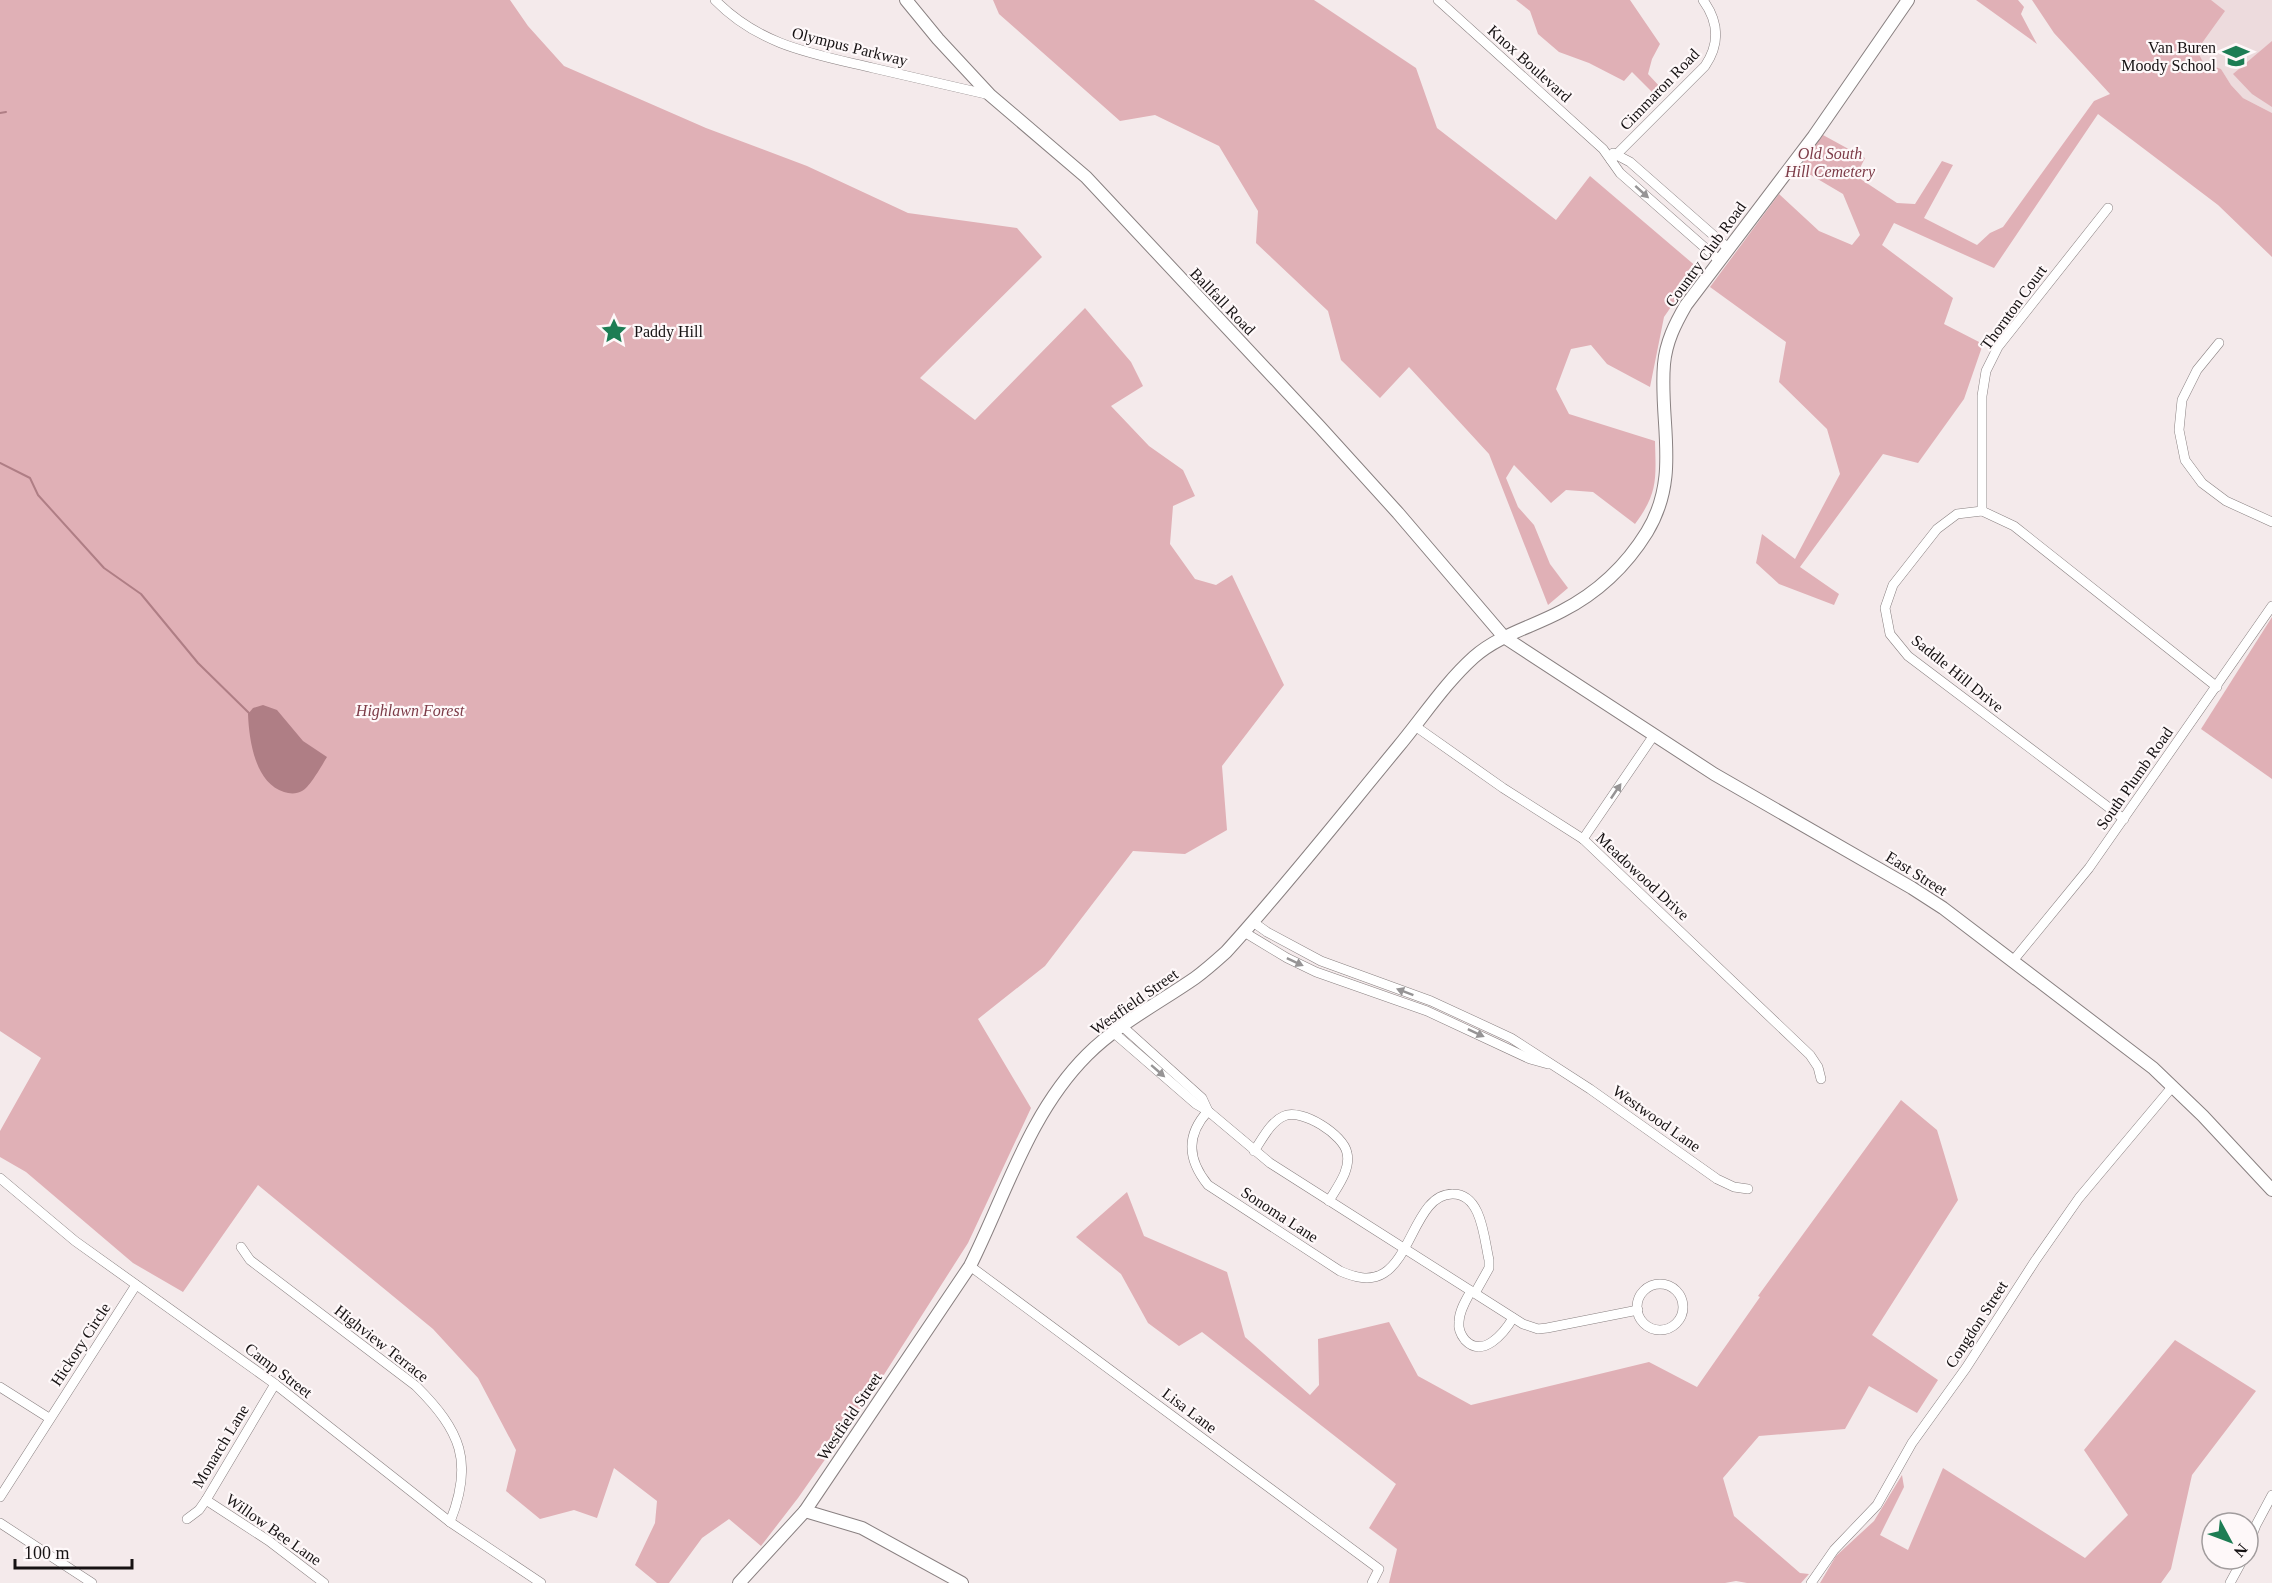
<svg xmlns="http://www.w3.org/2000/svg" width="2272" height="1583" font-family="Georgia,serif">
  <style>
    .built { fill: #eddbdd }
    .green { fill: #e0b0b6 }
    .water { fill: #af7e85 }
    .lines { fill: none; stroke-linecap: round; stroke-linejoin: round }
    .stream { stroke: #af7e85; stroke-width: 2 }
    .minor-casing { stroke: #898081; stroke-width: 10 }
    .major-casing { stroke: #898081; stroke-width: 14 }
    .minor { stroke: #fff; stroke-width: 9 }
    .major { stroke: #fff; stroke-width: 12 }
    .oneway { fill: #969495 }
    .labels { text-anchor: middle; stroke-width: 4.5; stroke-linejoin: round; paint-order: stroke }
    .street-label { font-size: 16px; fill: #161213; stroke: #fef8f9 }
    .poi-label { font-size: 16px; fill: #161213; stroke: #fef8f9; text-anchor: end }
    .park-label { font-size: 16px; font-style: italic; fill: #7c3b47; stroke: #fef8f9 }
  </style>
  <rect width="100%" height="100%" fill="#f4eaeb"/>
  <path class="built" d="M2150,0H2272V113L2243,98L2231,85L2221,69L2203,62L2197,50Z"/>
  <g class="green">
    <path d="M0,0H510L528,26L564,66L706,128L807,166L908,213L1017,228L1042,257L920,378L975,420L1085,308L1131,362L1143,386L1111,406L1149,446L1183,470L1195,496L1173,506L1170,544L1195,579L1216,585L1232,575L1284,685L1222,766L1227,830L1185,854L1133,851L1045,966L978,1019L1031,1108L968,1243L878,1384L798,1498L761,1546L729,1519L702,1538L669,1583H657L635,1565L655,1523L657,1501L614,1468L597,1518L574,1510L540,1519L506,1491L516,1450L478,1378L433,1329L258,1185L183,1292L133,1263L26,1172L0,1157V1131L41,1058L0,1031Z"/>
    <path d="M993,0H1314L1416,68L1437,128L1556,220L1590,176L1698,268L1664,317L1650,387L1607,364L1591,345L1571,349L1556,389L1569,414L1655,441C1656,479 1658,493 1635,524L1593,492L1566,490L1551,503L1514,465L1506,478L1518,507L1534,525L1550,564L1568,588L1548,605L1489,454L1409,367L1380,398L1341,360L1328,311L1256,243L1258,211L1219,146L1155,115L1120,121L999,14Z"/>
    <path d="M1516,0H1630L1660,44L1652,59L1648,74L1661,88L1656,96L1632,72L1624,81L1589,63L1559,52L1538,34L1530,11Z"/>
    <path d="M1976,0H2018L2024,7L2021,14L2037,44Z"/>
    <path d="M2032,0H2211L2225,11L2197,50L2203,62L2221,69L2231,85L2243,98L2272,113V257L2218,205L2098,114L1994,268L1894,223L1882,245L1953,298L1944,324L1983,344L1964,399L1918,463L1883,454L1800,567L1839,594L1834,605L1779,584L1756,563L1762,534L1795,559L1840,474L1827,429L1779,382L1786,342L1710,287L1779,194L1819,231L1852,245L1860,235L1843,194L1799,168L1823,135L1865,158L1856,176L1897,203L1915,204L1942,161L1953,165L1924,218L1977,245L1990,233L2003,227L2094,101L2110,94L2054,33Z"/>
    <path d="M2272,41V107L2252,94L2233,74Z"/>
    <path d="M2272,617V779L2201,729Z"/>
    <path d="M1901,1100L1937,1130L1958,1200L1872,1335L1938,1380L1917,1413L1869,1386L1845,1429L1759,1436L1723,1478L1734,1516L1800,1573L1809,1574L1801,1583H1747L1736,1581L1725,1583H1389L1397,1549L1369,1528L1396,1484L1202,1332L1179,1346L1148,1323L1121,1274L1076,1237L1127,1192L1144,1236L1227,1272L1245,1337L1310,1395L1319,1385L1318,1339L1389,1322L1418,1376L1471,1405L1649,1362L1697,1387L1760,1297L1758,1296Z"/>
    <path d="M2175,1340L2256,1391L2192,1475L2171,1569L2161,1583H1820L1836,1556L1874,1521L1902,1475L1904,1487L1880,1535L1908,1550L1943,1468L2085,1558L2128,1515L2084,1450Z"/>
  </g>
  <path class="water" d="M263,705L277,710L303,741L327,757C322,765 310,787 302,791C297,794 290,794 284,792C255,783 249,740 248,714L253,708Z"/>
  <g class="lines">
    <g class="stream">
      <path d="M0,113L6,112"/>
      <path d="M0,463L30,478L38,495L104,568L141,594L198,663L249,713"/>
    </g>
    <g class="minor-casing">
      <g id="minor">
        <path d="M715,0C760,46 814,54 873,68C912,77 951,86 990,95"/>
        <path d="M1438,0L1603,149L1620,173L1720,261"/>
        <path d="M1613,153L1630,162L1729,249"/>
        <path d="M1611,160L1705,66C1720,44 1719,22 1703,0"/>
        <path d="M2219,343L2197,370L2182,400L2179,430L2185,460L2202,483L2226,501L2272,522"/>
        <path d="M1982,511V396L1986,371L1998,347L2108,208"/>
        <path d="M1415,726L1503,788L1583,839L1810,1055L1818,1067L1821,1079"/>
        <path d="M2124,819L1908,656L1890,634L1885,608L1893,585L1937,529L1957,514L1982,511L2014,526L2217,687"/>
        <path d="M1583,839L1654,735"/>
        <path d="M1253,922L1267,932L1321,961L1431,1001L1511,1038L1590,1089L1717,1179L1734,1187L1748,1189"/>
        <path d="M1244,932L1287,958L1316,972L1427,1011L1530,1059L1548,1064"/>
        <path d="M2012,962L2089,868L2272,606"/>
        <path d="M1122,1026L1202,1098L1208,1111"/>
        <path d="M1114,1033L1196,1104L1208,1111L1270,1163L1523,1324L1538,1329L1547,1328L1638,1310"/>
        <path d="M1208,1111C1186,1135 1187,1159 1208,1185L1340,1271C1354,1277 1370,1282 1384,1273C1412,1256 1418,1193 1453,1194C1482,1194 1484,1239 1489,1260V1268L1475,1293"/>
        <path d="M1254,1151C1262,1140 1270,1122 1284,1116C1302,1108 1344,1135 1347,1153C1351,1170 1337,1187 1329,1201"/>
        <path d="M0,1178L75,1241L275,1384L450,1522L541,1583"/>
        <path d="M241,1247L250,1260L416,1386C461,1431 474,1462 450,1522"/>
        <path d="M970,1266L1379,1569L1372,1583"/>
        <circle cx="1660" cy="1307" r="23"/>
        <path d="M1471,1291C1466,1300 1459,1311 1459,1322C1458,1329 1461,1335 1465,1340C1483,1359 1504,1333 1513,1318"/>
        <path d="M0,1387L49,1418"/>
        <path d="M0,1497L136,1285"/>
        <path d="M206,1500L269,1541L324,1583"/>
        <path d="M187,1519L199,1510L206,1500L275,1384"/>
        <path d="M0,1523L92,1583"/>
        <path d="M2248,1546L2256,1525L2272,1495"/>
        <path d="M1811,1583L1834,1550L1877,1505L1912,1443L1966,1368L2035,1261L2079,1198L2173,1086"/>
        <path d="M2230,1583L2243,1559"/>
      </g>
    </g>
    <g class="major-casing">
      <g id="major">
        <path d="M906,0L938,39L990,95L1086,177L1320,427L1398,513L1504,637L1714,774L1912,888L1943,908L2153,1068L2203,1116L2272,1190"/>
        <path d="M805,1511L862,1528L962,1583"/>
        <path d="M739,1583L805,1511L970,1266C1006,1194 1029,1113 1087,1055C1118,1024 1159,1003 1195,978C1206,970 1216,961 1226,952C1286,886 1341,816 1398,747C1423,717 1445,683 1474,657C1499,635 1532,627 1562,611C1597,593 1626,566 1647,532C1681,476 1659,423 1664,364C1666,342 1675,324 1686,305L1814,136L1908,0"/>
      </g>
    </g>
    <use href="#minor" class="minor"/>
    <use href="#major" class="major"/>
  </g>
  <defs><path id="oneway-solid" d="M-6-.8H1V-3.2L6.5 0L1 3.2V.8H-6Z" transform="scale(1.5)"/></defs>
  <g class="oneway">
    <use href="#oneway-solid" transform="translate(1642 192) rotate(42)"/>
    <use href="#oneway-solid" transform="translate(1616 791) rotate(-56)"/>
    <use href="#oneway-solid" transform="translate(1295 962) rotate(25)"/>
    <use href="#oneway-solid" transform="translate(1405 992) rotate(-159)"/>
    <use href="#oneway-solid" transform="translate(1476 1033) rotate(25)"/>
    <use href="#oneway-solid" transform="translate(1158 1071) rotate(41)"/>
  </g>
  <defs>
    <g id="school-bare" transform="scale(2.07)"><path d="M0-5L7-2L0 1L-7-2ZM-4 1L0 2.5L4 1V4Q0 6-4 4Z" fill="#1d7d54" stroke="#fef8f9" stroke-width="2.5" paint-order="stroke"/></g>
    <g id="sight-bare" transform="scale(2.07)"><path d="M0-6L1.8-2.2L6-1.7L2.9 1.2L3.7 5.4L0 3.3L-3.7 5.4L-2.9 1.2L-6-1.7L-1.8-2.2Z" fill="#1d7d54" stroke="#fef8f9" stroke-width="2.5" paint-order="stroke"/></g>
  </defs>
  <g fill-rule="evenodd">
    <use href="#school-bare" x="2236" y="56"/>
    <use href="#sight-bare" x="614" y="331"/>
  </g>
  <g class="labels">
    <g class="street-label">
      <text transform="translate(850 46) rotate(14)" y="6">Olympus Parkway</text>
      <text transform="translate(1530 63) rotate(42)" y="6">Knox Boulevard</text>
      <text transform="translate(1659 89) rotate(-46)" y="6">Cimmaron Road</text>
      <text transform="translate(1705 254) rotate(-54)" y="6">Country Club Road</text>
      <text transform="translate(1223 301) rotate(46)" y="6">Ballfall Road</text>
      <text transform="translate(2013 307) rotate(-54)" y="6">Thornton Court</text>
      <text transform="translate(1958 673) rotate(39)" y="6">Saddle Hill Drive</text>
      <text transform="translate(2134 778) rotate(-55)" y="6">South Plumb Road</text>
      <text transform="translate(1917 873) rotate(32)" y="6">East Street</text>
      <text transform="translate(1643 876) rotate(43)" y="6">Meadowood Drive</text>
      <text transform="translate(1134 1001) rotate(-35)" y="6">Westfield Street</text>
      <text transform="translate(1657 1118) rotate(35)" y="6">Westwood Lane</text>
      <text transform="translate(1280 1214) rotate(33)" y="6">Sonoma Lane</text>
      <text transform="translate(1976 1324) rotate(-57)" y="6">Congdon Street</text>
      <text transform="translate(382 1343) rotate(38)" y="6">Highview Terrace</text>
      <text transform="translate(80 1344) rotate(-57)" y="6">Hickory Circle</text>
      <text transform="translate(279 1370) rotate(37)" y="6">Camp Street</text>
      <text transform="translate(1190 1410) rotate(37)" y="6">Lisa Lane</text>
      <text transform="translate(849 1416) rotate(-56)" y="6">Westfield Street</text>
      <text transform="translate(220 1446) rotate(-59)" y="6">Monarch Lane</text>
      <text transform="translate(274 1529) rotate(35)" y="6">Willow Bee Lane</text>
    </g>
    <g class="poi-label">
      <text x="2216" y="53">Van Buren<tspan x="2216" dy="18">Moody School</tspan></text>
      <text x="634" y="337" text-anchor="start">Paddy Hill</text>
    </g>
    <g class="park-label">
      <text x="1830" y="159">Old South<tspan x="1830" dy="18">Hill Cemetery</tspan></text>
      <text x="410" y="716">Highlawn Forest</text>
    </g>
  </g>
  <g transform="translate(2230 1541) rotate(131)"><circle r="28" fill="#fef8f9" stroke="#a19c9d" stroke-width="1.5"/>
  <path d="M0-4.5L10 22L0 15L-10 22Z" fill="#1d7d54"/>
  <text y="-9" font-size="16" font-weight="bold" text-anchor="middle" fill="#161213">N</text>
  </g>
  <path d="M15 1559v9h117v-9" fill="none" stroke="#161213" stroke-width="3"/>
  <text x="24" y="1559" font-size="18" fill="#161213" stroke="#fef8f9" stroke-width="4.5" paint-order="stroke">100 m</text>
</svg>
